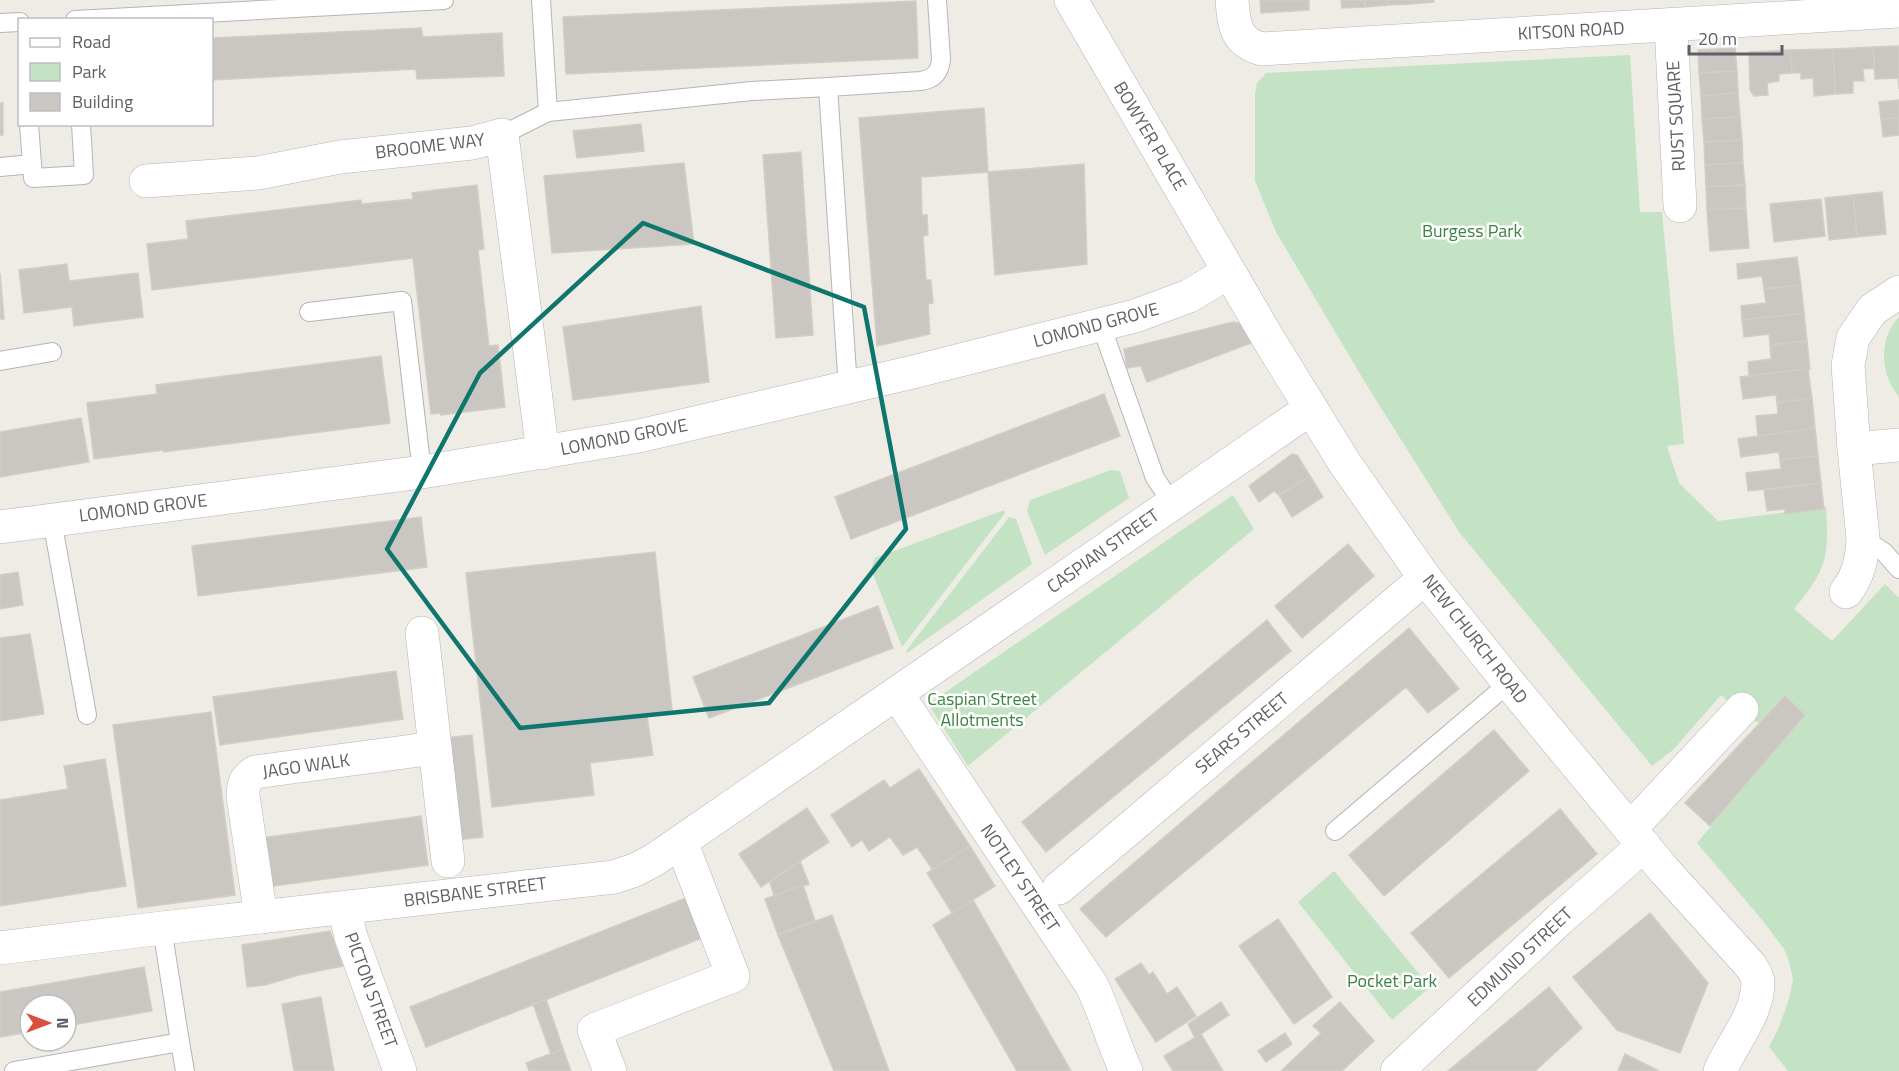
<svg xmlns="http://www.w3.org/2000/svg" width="1899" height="1071" font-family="'Titillium Web',sans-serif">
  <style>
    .green { fill: #c4e3c5 }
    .building { fill: #cac7c2; stroke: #d2cec4; stroke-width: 1.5 }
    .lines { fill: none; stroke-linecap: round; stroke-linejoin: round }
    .service-casing { stroke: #b3b5b9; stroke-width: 20 }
    .minor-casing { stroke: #b3b5b9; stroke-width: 34 }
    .secondary-casing { stroke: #b2b4b9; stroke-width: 34 }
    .service { stroke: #fff; stroke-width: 18 }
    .minor { stroke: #fff; stroke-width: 33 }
    .secondary { stroke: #fff; stroke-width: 33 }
    .marked { fill: none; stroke: #0f766e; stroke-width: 4.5; stroke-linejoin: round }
    .labels { text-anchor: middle; stroke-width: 5; stroke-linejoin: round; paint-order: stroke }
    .street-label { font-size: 18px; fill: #5d6064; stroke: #fff }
    .park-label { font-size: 18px; fill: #3d8343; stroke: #fff }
  </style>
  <rect width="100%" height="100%" fill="#eeece5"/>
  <g class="green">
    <path d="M1630,55L1640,212H1662L1684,444L1667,446L1679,483L1718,521L1826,507C1829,558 1827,569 1794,609L1832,641L1885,584L1899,598V1071H1788L1769,1047L1779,1027L1789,999L1793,979L1788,958L1784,949L1763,921L1697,843L1805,715L1785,696L1761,723L1748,720L1721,695L1673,750L1652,766L1459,532L1366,384L1276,232L1255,181V95L1257,83L1266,73Z"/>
    <path d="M1899,317V397C1880,375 1878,338 1899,317Z"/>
    <path d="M1111,470L1120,471L1129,498L1045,555L1027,511L1030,500Z"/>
    <path d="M1233,495L1254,529L968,766L928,704Z"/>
    <path d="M1004,510L1005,513L902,647L871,569L875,558Z"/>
    <path d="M1009,517L1016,519L1032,564L907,653L906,651Z"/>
    <path d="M1334,871L1430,987L1392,1020L1298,902Z"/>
  </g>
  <g class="building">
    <path d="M1260,0H1309V10L1261,13Z"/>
    <path d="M1341,0H1365V7L1342,8Z"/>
    <path d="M1365,0H1388V5L1365,7Z"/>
    <path d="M1388,0H1411V4L1388,5Z"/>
    <path d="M1411,0H1434V2L1411,4Z"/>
    <path d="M916,1L918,58L566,74L563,17Z"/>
    <path d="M421,28L423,37L502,33L504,76L417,79L416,69L212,80V38Z"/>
    <path d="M1899,46V89L1898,78L1875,79L1873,47Z"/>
    <path d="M1873,47L1874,68L1863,69L1864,81H1853V93L1835,94L1833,49Z"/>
    <path d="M1735,48L1737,71L1699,73L1698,50Z"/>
    <path d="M1833,49L1835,94L1814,96L1813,78L1801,79V73H1792L1790,50Z"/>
    <path d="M1790,50L1792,73L1779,74V81L1767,83L1768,95L1754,96L1750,90L1749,52Z"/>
    <path d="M1737,71L1738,93L1701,96L1699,73Z"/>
    <path d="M1738,93L1740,117L1702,119L1701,96Z"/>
    <path d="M1899,100V118L1881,119L1879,102Z"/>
    <rect x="0" y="103" width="3" height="32"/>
    <path d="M984,108L988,172L921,177L922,215H927L928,235L923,236L926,280H931L933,303L928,304L930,334L877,346L859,118Z"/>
    <path d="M1740,117L1742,140L1704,142L1702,119Z"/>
    <path d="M1899,118V135L1883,137L1881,119Z"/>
    <path d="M641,124L644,151L577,158L573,131Z"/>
    <path d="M1742,140L1743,163L1705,165L1704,142Z"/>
    <path d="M801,152L813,335L776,338L763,155Z"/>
    <path d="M684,163L694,244L552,253L544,176Z"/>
    <path d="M1743,163L1745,185L1706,187L1705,165Z"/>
    <path d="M1084,164L1087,264L995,275L988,172Z"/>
    <path d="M477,185L484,249L478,250L489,346L498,345L505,407L441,415L440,413L431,414L413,258L152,290L147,244L188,239L186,221L361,200L362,204L413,199L412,193Z"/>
    <path d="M1745,185L1746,208L1707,210L1706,187Z"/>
    <path d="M1882,192L1886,234L1857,237L1853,195Z"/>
    <path d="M1853,195L1857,237L1829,240L1825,198Z"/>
    <path d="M1821,199L1825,236L1774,242L1770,204Z"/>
    <path d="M1746,208L1749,248L1710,251L1707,210Z"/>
    <path d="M1797,257L1801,285L1764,289L1762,276L1738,279L1737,264Z"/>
    <path d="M67,264L69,281L138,273L143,317L74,326L72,307L24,313L19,270Z"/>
    <path d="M0,273L4,319H0Z"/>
    <path d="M1801,285L1804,313L1742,320L1741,306L1766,303L1764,289Z"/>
    <path d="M701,306L709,382L573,400L563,327Z"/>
    <path d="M1804,313L1807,341L1770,345L1769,334L1744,337L1742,320Z"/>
    <path d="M1233,322L1242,324L1251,343L1147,382L1141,366L1127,368L1124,349Z"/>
    <path d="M1807,341L1810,369L1749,376L1748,362L1771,359L1770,345Z"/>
    <path d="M381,356L390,423L164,452V450L94,459L87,403L157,394L156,385Z"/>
    <path d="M1808,369L1812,398L1777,403L1776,395L1743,399L1740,377Z"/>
    <path d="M1104,394L1120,436L851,539L835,497Z"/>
    <path d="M1812,398L1815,428L1758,436L1756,416L1778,414L1777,403Z"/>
    <path d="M81,418L89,462L0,477V432Z"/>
    <path d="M1815,428L1818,456L1780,460L1779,452L1741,457L1738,439Z"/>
    <path d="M1292,454L1297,455L1310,476L1279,495L1274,491L1259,502L1249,486Z"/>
    <path d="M1818,456L1821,483L1748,491L1746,473L1781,469L1780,460Z"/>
    <path d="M1310,476L1323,497L1292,517L1279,495Z"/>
    <path d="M1821,483L1824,509L1785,514V509L1767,511L1764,490Z"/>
    <path d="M421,517L427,567L198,596L192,546Z"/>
    <path d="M1348,544L1374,576L1302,638L1275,606Z"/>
    <path d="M655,552L672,710L647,716L653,755L590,763L594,795L492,807L466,573Z"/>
    <path d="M18,572L23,605L0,609V575Z"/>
    <path d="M878,606L893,648L709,718L693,677Z"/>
    <path d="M1267,620L1291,651L1046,852L1022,822Z"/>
    <path d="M1409,628L1459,689L1428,713L1406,687L1106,937L1080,909Z"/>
    <path d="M30,634L44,714L0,721V638Z"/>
    <path d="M396,671L403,719L220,745L213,697Z"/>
    <path d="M1785,696L1805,715L1710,826L1685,803Z"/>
    <path d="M211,712L235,895L138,908L113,725Z"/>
    <path d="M1494,730L1529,771L1384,896L1349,855Z"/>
    <path d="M472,735L483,837L456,840L444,738Z"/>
    <path d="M105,759L126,886L0,906V800L68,789L64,766Z"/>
    <path d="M919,769L970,846L933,870L917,847L903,855L890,837L869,851L862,840L852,847L831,815L884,780L890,788Z"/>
    <path d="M807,808L829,842L761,887L739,854Z"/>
    <path d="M1560,809L1597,854L1449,978L1411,933Z"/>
    <path d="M421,816L428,865L267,887L261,838Z"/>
    <path d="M970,846L995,886L952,913L927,873Z"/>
    <path d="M800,861L809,884L774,896L770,882Z"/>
    <path d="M803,885L815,921L778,935L765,899Z"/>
    <path d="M686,898L702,938L426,1047L410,1007Z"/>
    <path d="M973,900L1071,1071H1017L933,925Z"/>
    <path d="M1650,913L1708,983L1680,1053L1617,1030L1573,977Z"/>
    <path d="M832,915L889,1071H834L778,935Z"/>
    <path d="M1278,919L1332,997L1294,1024L1239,946Z"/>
    <path d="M330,931L343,966L299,975L265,985L247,987L242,945Z"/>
    <path d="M1141,963L1149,975L1153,972L1167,994L1177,987L1196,1016L1156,1042L1115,979Z"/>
    <path d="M144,967L152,1011L66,1026V1005H30V1032L0,1037V992Z"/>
    <path d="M1549,987L1582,1028L1535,1071H1448Z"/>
    <path d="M321,997L334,1071H294L282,1004Z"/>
    <path d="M546,999L563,1049L551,1054L533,1004Z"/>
    <path d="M1221,1002L1229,1015L1195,1038L1188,1024Z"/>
    <path d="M1340,1002L1374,1041L1342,1071H1281L1321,1033L1313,1026Z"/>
    <path d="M1285,1033L1292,1044L1266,1062L1258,1051Z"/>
    <path d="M1201,1034L1223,1071H1173L1164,1056Z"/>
    <path d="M563,1049L571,1071H529L526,1063Z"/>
    <path d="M1625,1054L1659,1071H1618Z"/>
  </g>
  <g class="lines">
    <g class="service-casing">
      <g id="service">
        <path d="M541,0L548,112"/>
        <path d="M75,20L444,0"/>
        <path d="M0,23L20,22"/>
        <path d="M828,87L921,81C934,79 940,72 941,59L937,0"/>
        <path d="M29,124L32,164"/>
        <path d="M502,135L548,112L752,91L828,87L848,388"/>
        <path d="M0,167L32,164L33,178L84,175L81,124"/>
        <path d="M309,312L402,301L422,472"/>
        <path d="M1101,325L1155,478L1172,503"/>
        <path d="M0,361L52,352"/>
        <path d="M52,520L87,715"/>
        <path d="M1863,538L1884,552L1899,569"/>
        <path d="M1335,831L1509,683"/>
        <path d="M162,928L180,1042"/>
        <path d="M14,1071L180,1042L185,1071"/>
      </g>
    </g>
    <g class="minor-casing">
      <g id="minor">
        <path d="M1232,0C1234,24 1235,42 1262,49L1899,11"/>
        <path d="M1671,25L1680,206"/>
        <path d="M146,181L258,173L340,157L472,143L502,135L543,453"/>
        <path d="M1854,449L1899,445"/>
        <path d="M0,527L422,472L639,436L913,372L1135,316L1189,296L1229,272"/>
        <path d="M1846,592C1859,575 1862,559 1863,538L1854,449L1848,365L1853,338L1872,310L1899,292"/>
        <path d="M422,633L448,861"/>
        <path d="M897,694L1091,984C1105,1012 1113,1043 1126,1071"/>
        <path d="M1630,829L1742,709"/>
        <path d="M1059,888L1425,578"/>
        <path d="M344,908L351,937L400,1071"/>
        <path d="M261,917L243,796C243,784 245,779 255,772L435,748"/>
        <path d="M0,948L162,928L614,877L635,870L654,860L1310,409"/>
        <path d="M610,1071L594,1030L733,976L681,842"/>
        <path d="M1397,1071L1560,919L1644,845"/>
      </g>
    </g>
    <g class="secondary-casing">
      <path id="secondary" d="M1071,0L1269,340L1344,462L1425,578L1509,683L1664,870L1750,965C1753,970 1758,976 1758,982C1758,1015 1732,1043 1720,1071"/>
    </g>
    <use href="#service" class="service"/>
    <use href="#minor" class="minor"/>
    <use href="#secondary" class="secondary"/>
  </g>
  <path class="marked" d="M643,223L864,307L906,529L769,703L520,728L387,549L480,373Z"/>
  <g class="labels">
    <g class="street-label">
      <text transform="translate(1571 31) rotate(-3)" y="6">KITSON ROAD</text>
      <text transform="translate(1676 116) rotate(-93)" y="6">RUST SQUARE</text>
      <text transform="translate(1150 136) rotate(59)" y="6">BOWYER PLACE</text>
      <text transform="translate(430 146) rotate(-7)" y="6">BROOME WAY</text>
      <text transform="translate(1096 325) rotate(-15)" y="6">LOMOND GROVE</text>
      <text transform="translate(624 437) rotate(-11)" y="6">LOMOND GROVE</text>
      <text transform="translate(143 508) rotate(-7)" y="6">LOMOND GROVE</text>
      <text transform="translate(1103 551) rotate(-35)" y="6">CASPIAN STREET</text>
      <text transform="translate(1475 639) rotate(52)" y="6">NEW CHURCH ROAD</text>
      <text transform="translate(1242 733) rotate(-40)" y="6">SEARS STREET</text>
      <text transform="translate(306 766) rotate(-8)" y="6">JAGO WALK</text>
      <text transform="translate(1020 878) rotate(56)" y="6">NOTLEY STREET</text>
      <text transform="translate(475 892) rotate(-7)" y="6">BRISBANE STREET</text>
      <text transform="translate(1520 957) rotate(-43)" y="6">EDMUND STREET</text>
      <text transform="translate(371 990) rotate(70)" y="6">PICTON STREET</text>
    </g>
    <g class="park-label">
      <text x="1472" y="237">Burgess Park</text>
      <text x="982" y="705">Caspian Street<tspan x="982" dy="21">Allotments</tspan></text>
      <text x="1392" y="987">Pocket Park</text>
    </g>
  </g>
  <rect x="18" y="18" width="195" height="108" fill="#ffffff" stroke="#bebfc1" stroke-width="1.5"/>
  <rect x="30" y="38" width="30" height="9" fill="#ffffff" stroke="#bebfc1" stroke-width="1.5"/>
  <text x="72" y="48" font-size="18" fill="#5d6064">Road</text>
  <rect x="30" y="63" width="30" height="18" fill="#c4e3c5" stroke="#bebfc1" stroke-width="1.5"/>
  <text x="72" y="78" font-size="18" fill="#5d6064">Park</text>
  <rect x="30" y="93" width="30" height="18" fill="#cac7c2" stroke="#bebfc1" stroke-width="1.5"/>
  <text x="72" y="108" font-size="18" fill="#5d6064">Building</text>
  <g transform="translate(48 1023) rotate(90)"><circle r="28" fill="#ffffff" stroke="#bebfc1" stroke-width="1.5"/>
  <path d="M0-4.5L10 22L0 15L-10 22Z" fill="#da503f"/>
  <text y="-9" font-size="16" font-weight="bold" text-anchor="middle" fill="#5d6064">N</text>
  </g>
  <path d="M1689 45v9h93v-9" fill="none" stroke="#5d6064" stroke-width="3"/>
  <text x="1698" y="45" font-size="18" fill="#5d6064" stroke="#ffffff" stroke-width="4.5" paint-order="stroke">20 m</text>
</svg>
